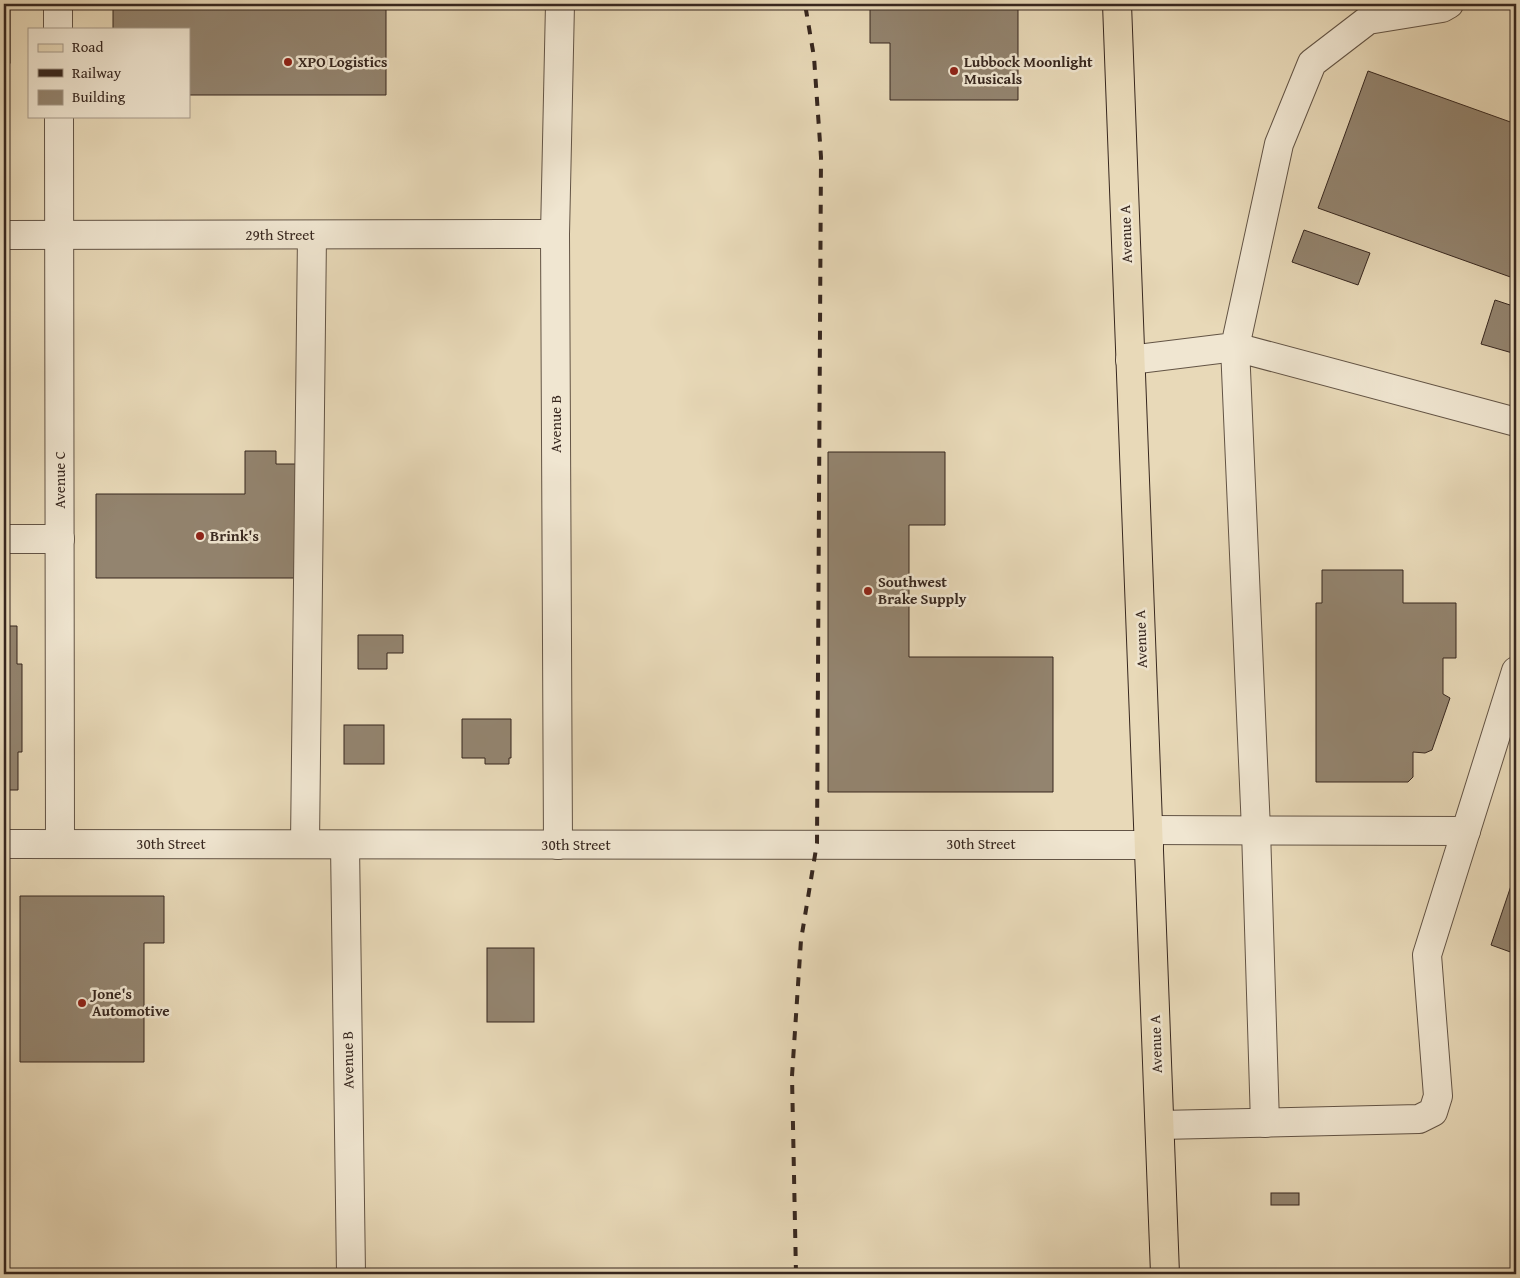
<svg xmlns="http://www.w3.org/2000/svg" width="1520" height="1278" font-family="'Gentium Book Plus',serif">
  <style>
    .building { fill: #93846f; stroke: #37271f }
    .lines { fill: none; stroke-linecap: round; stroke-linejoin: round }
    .minor-casing { stroke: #635445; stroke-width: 30 }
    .major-casing { stroke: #37271f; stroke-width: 30 }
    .minor { stroke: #f0e6d1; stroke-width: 28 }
    .major { stroke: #e8d9b8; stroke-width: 28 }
    .rail { stroke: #37271f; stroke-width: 4; stroke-dasharray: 9 9; stroke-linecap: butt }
    .poi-dot { fill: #8f2418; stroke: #f0e6d1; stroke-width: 2 }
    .labels { text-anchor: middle; stroke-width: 5; stroke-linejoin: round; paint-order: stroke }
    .poi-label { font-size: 15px; font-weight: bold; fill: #37271f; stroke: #f0e6d1; text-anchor: start }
    .street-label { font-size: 15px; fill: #37271f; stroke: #f0e6d1 }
  </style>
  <rect width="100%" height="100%" fill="#e8d9b8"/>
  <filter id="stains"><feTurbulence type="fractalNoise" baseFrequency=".004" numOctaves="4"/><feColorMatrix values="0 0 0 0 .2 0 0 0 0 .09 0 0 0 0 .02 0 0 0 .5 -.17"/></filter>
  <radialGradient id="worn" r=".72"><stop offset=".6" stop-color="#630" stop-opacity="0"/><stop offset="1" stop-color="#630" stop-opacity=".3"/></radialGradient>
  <g class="building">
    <path d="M113,4L386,5V95H189V29H113Z"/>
    <path d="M870,4H1018V100H890V43H870Z"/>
    <rect x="4" y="6" width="6" height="57"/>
    <path d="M1368,71L1516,124V279L1318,208Z"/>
    <path d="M1304,230L1370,253L1358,285L1292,262Z"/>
    <path d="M1495,300L1516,307V354L1481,344Z"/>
    <path d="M245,451H276V464H305V578H96V494H245Z"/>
    <path d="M828,452H945V525H909V657H1053V792H828Z"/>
    <path d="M1322,570H1403V603H1456V658H1443V694L1450,698L1432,750L1425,753L1413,752V777L1408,782H1316V603H1322Z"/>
    <path d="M4,626H17V664H22V752H18V790H4Z"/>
    <path d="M358,635H403V653H387V669H358Z"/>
    <path d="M462,719H511V758H509V764H485V758H462Z"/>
    <rect x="344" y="725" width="40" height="39"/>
    <path d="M1516,871V954L1491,945Z"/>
    <path d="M20,896H164V943H144V1062H20Z"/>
    <rect x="487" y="948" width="47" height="74"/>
    <rect x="1271" y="1193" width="28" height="12"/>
  </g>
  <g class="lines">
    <g class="minor-casing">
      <g id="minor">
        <path d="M58,4V29"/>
        <path d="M59,116L60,844"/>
        <path d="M4,235L555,234"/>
        <path d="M1130,360L1235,347L1279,144L1312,63L1368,20L1442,8L1449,4"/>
        <path d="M4,539H60"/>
        <path d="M1149,830L1466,831"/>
        <path d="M4,844C385,845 767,843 1149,845"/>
        <path d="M305,844L312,235"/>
        <path d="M345,845L351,1274"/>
        <path d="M558,845L555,234L560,4"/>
        <path d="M1265,1123L1256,830L1235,347L1516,422"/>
        <path d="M1160,1125L1419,1119L1433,1112L1438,1096L1427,955L1516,671"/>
      </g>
    </g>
    <g class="major-casing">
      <path id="major" d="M1117,4L1165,1274"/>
    </g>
    <use href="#minor" class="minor"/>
    <use href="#major" class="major"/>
    <path class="rail" d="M796,1274L792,1076L801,940L817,843L821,157L814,57L805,4"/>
  </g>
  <g class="poi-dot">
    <circle cx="288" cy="62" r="5"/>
    <circle cx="954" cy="71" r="5"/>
    <circle cx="200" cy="536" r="5"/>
    <circle cx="868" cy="591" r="5"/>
    <circle cx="82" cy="1003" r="5"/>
  </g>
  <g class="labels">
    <g class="poi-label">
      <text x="298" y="67">XPO Logistics</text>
      <text x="964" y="67">Lubbock Moonlight<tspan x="964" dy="17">Musicals</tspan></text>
      <text x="210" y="541">Brink's</text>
      <text x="878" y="587">Southwest<tspan x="878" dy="17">Brake Supply</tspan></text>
      <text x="92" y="999">Jone's<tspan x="92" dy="17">Automotive</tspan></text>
    </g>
    <g class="street-label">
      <text transform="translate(1126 234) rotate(-92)" y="5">Avenue A</text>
      <text x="280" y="240">29th Street</text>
      <text transform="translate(556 424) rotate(-90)" y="5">Avenue B</text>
      <text transform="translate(60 480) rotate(-90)" y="5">Avenue C</text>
      <text transform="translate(1141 639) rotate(-92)" y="5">Avenue A</text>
      <text x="171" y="849">30th Street</text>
      <text x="981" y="849">30th Street</text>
      <text x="576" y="850">30th Street</text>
      <text transform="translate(1156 1044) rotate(-92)" y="5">Avenue A</text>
      <text transform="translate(348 1060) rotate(-91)" y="5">Avenue B</text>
    </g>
  </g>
  <rect width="1520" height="1278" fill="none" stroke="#e8d9b8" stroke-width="20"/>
  <rect x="5" y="5" width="1510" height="1268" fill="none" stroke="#37271f" stroke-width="2.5"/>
  <rect x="10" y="10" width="1500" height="1258" fill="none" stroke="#37271f"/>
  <rect x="28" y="28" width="162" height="90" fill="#f0e6d1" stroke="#a69a8a"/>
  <rect x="38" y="44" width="25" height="8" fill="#e8d9b8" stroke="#a69a8a"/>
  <text x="72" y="52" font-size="15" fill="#37271f">Road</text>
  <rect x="38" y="69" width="25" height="8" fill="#37271f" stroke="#a69a8a"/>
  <text x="72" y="78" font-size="15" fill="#37271f">Railway</text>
  <rect x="38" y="90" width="25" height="15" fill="#93846f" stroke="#a69a8a"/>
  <text x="72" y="102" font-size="15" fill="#37271f">Building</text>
  <rect width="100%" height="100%" filter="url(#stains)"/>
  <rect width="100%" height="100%" fill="url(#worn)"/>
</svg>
